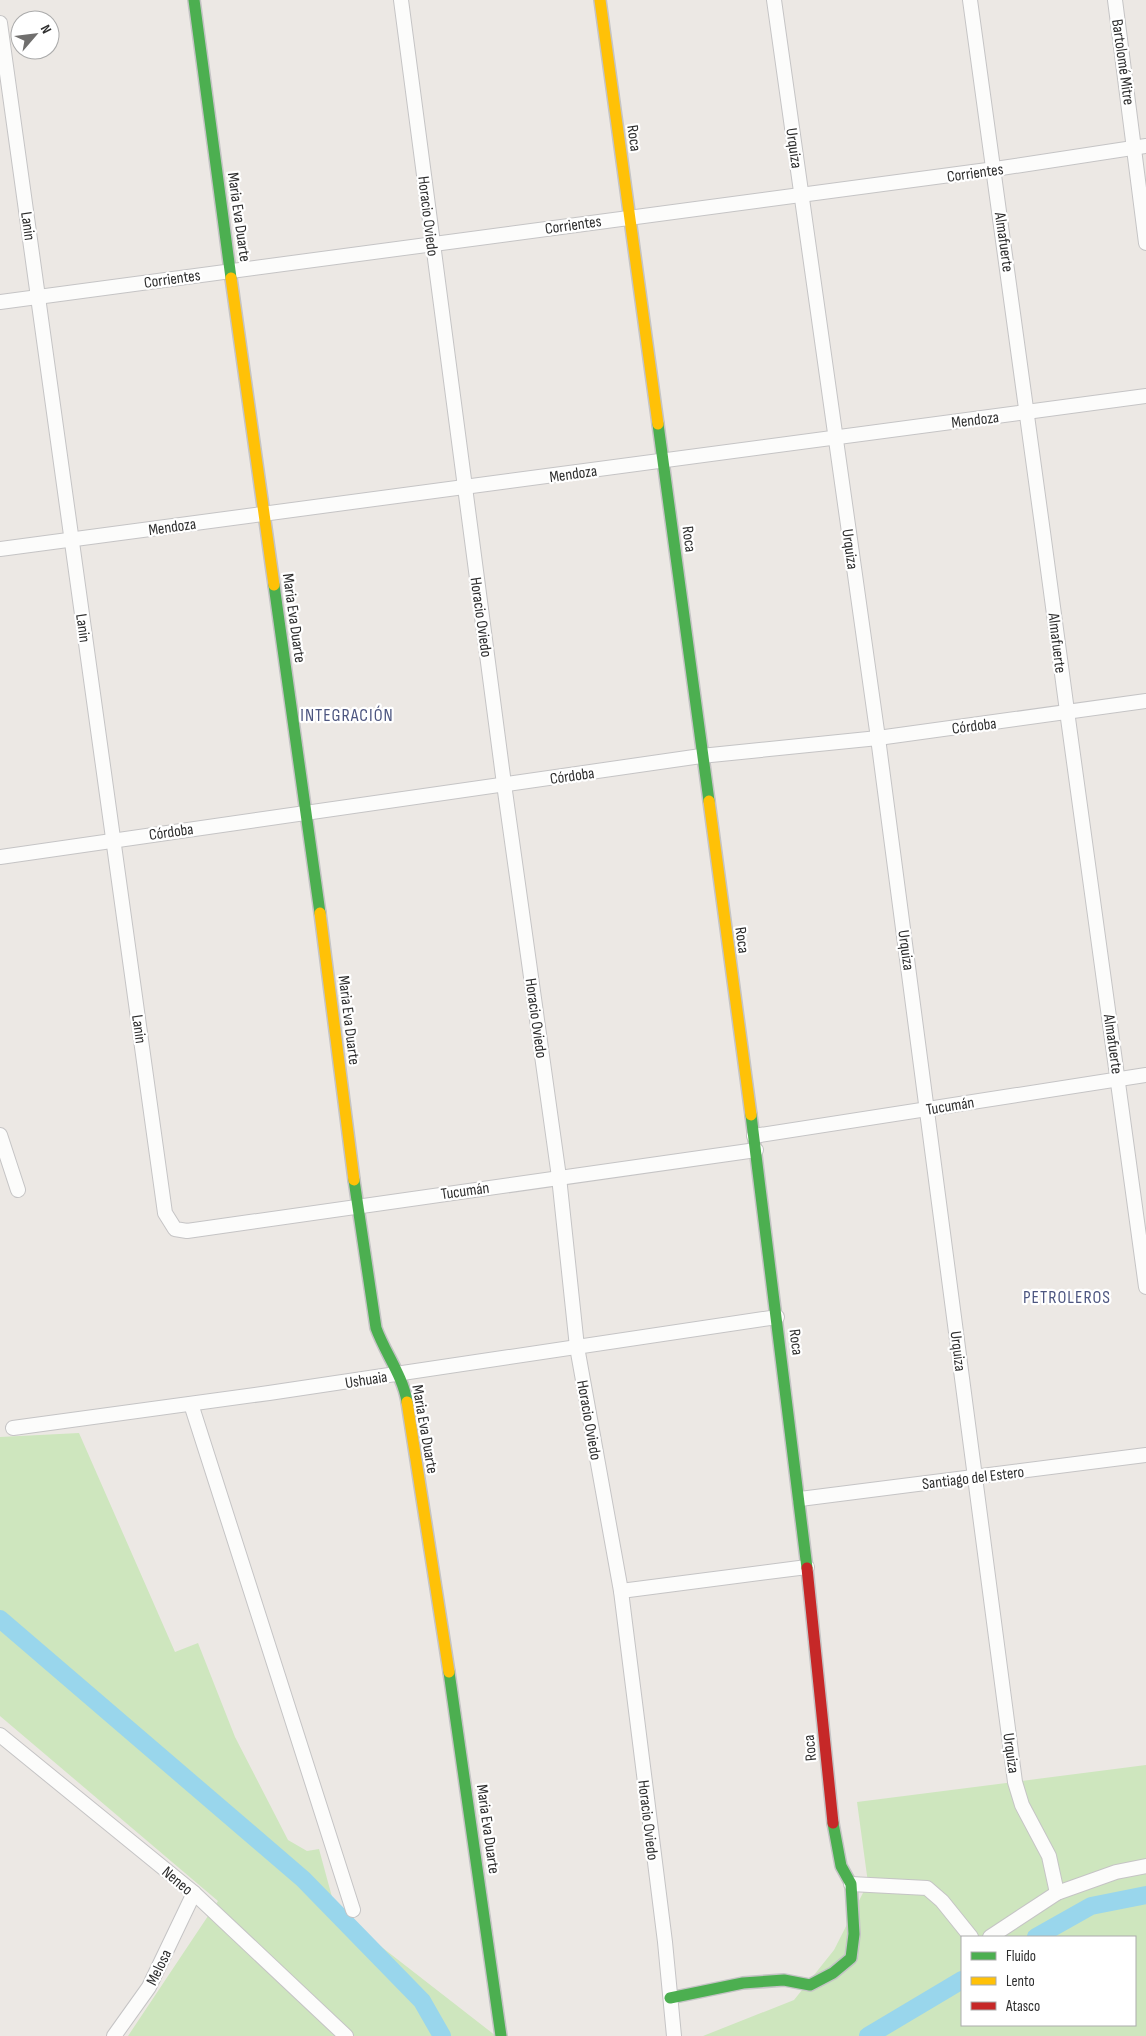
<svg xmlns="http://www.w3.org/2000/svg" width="1146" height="2036" font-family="'Sofia Sans Condensed',sans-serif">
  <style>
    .green { fill: #cee6be; fill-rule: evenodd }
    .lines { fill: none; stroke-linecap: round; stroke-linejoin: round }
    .canal { stroke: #99d6ec; stroke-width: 18 }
    .street-casing { stroke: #c5c4c5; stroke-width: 16 }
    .fast-casing { stroke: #c5c4c5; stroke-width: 14 }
    .slow-casing { stroke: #c5c4c5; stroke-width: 14 }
    .jam-casing { stroke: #c5c4c5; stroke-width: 14 }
    .street { stroke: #fcfcfb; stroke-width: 14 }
    .fast { stroke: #4caf50; stroke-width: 11 }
    .slow { stroke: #ffc107; stroke-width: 11 }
    .jam { stroke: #c62828; stroke-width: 11 }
    .labels { text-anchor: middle; stroke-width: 4.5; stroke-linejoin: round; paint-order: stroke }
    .street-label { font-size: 16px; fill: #2e2e2e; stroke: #fff }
    .neighbourhood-label { font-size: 18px; letter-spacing: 1px; fill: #4d5680; stroke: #fff }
  </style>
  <rect width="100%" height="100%" fill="#ece8e4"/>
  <g class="green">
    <path d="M79,1433L175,1652L198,1643L235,1737L288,1840L307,1851L319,1849L332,1897L370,1938L496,2036H128L218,1901L0,1716V1437Z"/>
    <path d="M1146,1765V2036H703L794,2000L834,1950L868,1883L857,1802ZM962,1937H1135V2025H962Z"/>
  </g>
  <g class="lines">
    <g class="canal">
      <path d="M0,1619L303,1879L422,2001L442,2036"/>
      <path d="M1036,1937L1091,1906L1146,1895"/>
      <path d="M868,2036L962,1980"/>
    </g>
    <g class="street-casing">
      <g id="street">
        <path d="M401,0L504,784L559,1177L577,1347L621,1591L665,1942L674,2036"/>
        <path d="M774,0L878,738L1015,1782L1022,1805L1049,1856L1057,1893"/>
        <path d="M970,0C1004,237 1035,474 1067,711C1092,903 1121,1095 1146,1287"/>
        <path d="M1115,0L1146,243"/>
        <path d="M0,23L165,1213L175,1229L187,1231L756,1150"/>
        <path d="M0,302L995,169L1146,146"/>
        <path d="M0,549L1146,396"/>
        <path d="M0,857L701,756L878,738L1146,701"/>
        <path d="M0,1135L18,1190"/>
        <path d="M754,1136L1146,1075"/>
        <path d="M191,1404L353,1910"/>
        <path d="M13,1428L269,1393L777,1317"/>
        <path d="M800,1499L1146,1455"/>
        <path d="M621,1591L807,1567"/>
        <path d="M0,1735L194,1893L346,2036"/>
        <path d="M851,1884L927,1888L942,1901L971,1937"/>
        <path d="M990,1937L1057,1893L1116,1872L1146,1866"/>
        <path d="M114,2036L149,1987L194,1893"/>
      </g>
    </g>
    <g class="fast-casing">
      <g id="fast">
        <path d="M194,0L231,278"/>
        <path d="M658,424L709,801"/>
        <path d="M274,585L320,913"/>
        <path d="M751,1115L807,1568"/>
        <path d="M354,1180L376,1328C385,1353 403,1376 407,1402"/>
        <path d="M449,1672L501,2036"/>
        <path d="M670,1998L743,1983L784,1980L810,1985L833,1973L851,1958L854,1934L851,1884L841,1866L833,1823"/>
      </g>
    </g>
    <g class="slow-casing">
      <g id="slow">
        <path d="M600,0L658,424"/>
        <path d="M231,278L274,585"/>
        <path d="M709,801L751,1115"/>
        <path d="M320,913L354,1180"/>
        <path d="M407,1402L449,1672"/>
      </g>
    </g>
    <g class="jam-casing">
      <path id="jam" d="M807,1568L833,1823"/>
    </g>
    <use href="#street" class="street"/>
    <use href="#fast" class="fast"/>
    <use href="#slow" class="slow"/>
    <use href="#jam" class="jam"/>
  </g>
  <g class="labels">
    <g class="street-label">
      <text transform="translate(1124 62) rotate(82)" y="6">Bartolomé Mitre</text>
      <text transform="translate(635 138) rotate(82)" y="6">Roca</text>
      <text transform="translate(795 148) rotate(82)" y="6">Urquiza</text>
      <text transform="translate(975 172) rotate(-8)" y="6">Corrientes</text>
      <text transform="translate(429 216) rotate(83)" y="6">Horacio Oviedo</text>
      <text transform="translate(240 217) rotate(82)" y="6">Maria Eva Duarte</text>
      <text transform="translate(573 224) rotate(-8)" y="6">Corrientes</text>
      <text transform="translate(29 226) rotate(82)" y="6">Lanin</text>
      <text transform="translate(1005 242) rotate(82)" y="6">Almafuerte</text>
      <text transform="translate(172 278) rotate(-8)" y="6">Corrientes</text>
      <text transform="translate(975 419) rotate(-7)" y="6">Mendoza</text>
      <text transform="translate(573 473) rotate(-8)" y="6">Mendoza</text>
      <text transform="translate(172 526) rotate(-8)" y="6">Mendoza</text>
      <text transform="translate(690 539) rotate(83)" y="6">Roca</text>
      <text transform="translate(851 549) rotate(82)" y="6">Urquiza</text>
      <text transform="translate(482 617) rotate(82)" y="6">Horacio Oviedo</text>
      <text transform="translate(295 618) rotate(82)" y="6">Maria Eva Duarte</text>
      <text transform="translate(84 628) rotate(82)" y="6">Lanin</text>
      <text transform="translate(1058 643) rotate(83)" y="6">Almafuerte</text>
      <text transform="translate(974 725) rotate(-7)" y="6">Córdoba</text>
      <text transform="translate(572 775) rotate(-8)" y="6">Córdoba</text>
      <text transform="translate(171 831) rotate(-8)" y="6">Córdoba</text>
      <text transform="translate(743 940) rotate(82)" y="6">Roca</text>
      <text transform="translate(907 950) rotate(82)" y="6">Urquiza</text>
      <text transform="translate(537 1018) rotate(82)" y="6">Horacio Oviedo</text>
      <text transform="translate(350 1020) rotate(83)" y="6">Maria Eva Duarte</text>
      <text transform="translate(140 1029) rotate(82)" y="6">Lanin</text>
      <text transform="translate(1114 1044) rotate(82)" y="6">Almafuerte</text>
      <text transform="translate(950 1105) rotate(-9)" y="6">Tucumán</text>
      <text transform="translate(465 1190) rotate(-8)" y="6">Tucumán</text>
      <text transform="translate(797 1342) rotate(83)" y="6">Roca</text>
      <text transform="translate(959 1351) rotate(83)" y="6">Urquiza</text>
      <text transform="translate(366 1379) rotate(-9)" y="6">Ushuaia</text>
      <text transform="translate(590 1420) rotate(80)" y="6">Horacio Oviedo</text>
      <text transform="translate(426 1429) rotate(80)" y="6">Maria Eva Duarte</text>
      <text transform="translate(973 1477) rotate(-7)" y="6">Santiago del Estero</text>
      <text transform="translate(809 1748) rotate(-96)" y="6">Roca</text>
      <text transform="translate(1012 1753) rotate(82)" y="6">Urquiza</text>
      <text transform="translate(649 1820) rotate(83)" y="6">Horacio Oviedo</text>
      <text transform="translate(489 1829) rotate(82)" y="6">Maria Eva Duarte</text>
      <text transform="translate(178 1880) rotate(40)" y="6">Neneo</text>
      <text transform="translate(158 1967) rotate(-64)" y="6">Melosa</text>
    </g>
    <g class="neighbourhood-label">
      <text x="347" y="721">INTEGRACIÓN</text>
      <text x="1067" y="1303">PETROLEROS</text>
    </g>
  </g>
  <rect x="961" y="1936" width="175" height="90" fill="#ffffff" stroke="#ababab"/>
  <rect x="971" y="1952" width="25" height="8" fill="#4caf50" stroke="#ababab"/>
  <text x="1006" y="1961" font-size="15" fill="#2e2e2e">Fluido</text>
  <rect x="971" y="1977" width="25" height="8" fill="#ffc107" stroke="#ababab"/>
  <text x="1006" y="1986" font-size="15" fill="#2e2e2e">Lento</text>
  <rect x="971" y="2002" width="25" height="8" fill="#c62828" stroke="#ababab"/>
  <text x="1006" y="2011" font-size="15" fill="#2e2e2e">Atasco</text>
  <g transform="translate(35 35) rotate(62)"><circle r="24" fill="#ffffff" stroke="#ababab"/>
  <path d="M0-4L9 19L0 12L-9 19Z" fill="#706f6e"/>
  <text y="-8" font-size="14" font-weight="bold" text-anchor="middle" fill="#2e2e2e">N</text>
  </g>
</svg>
